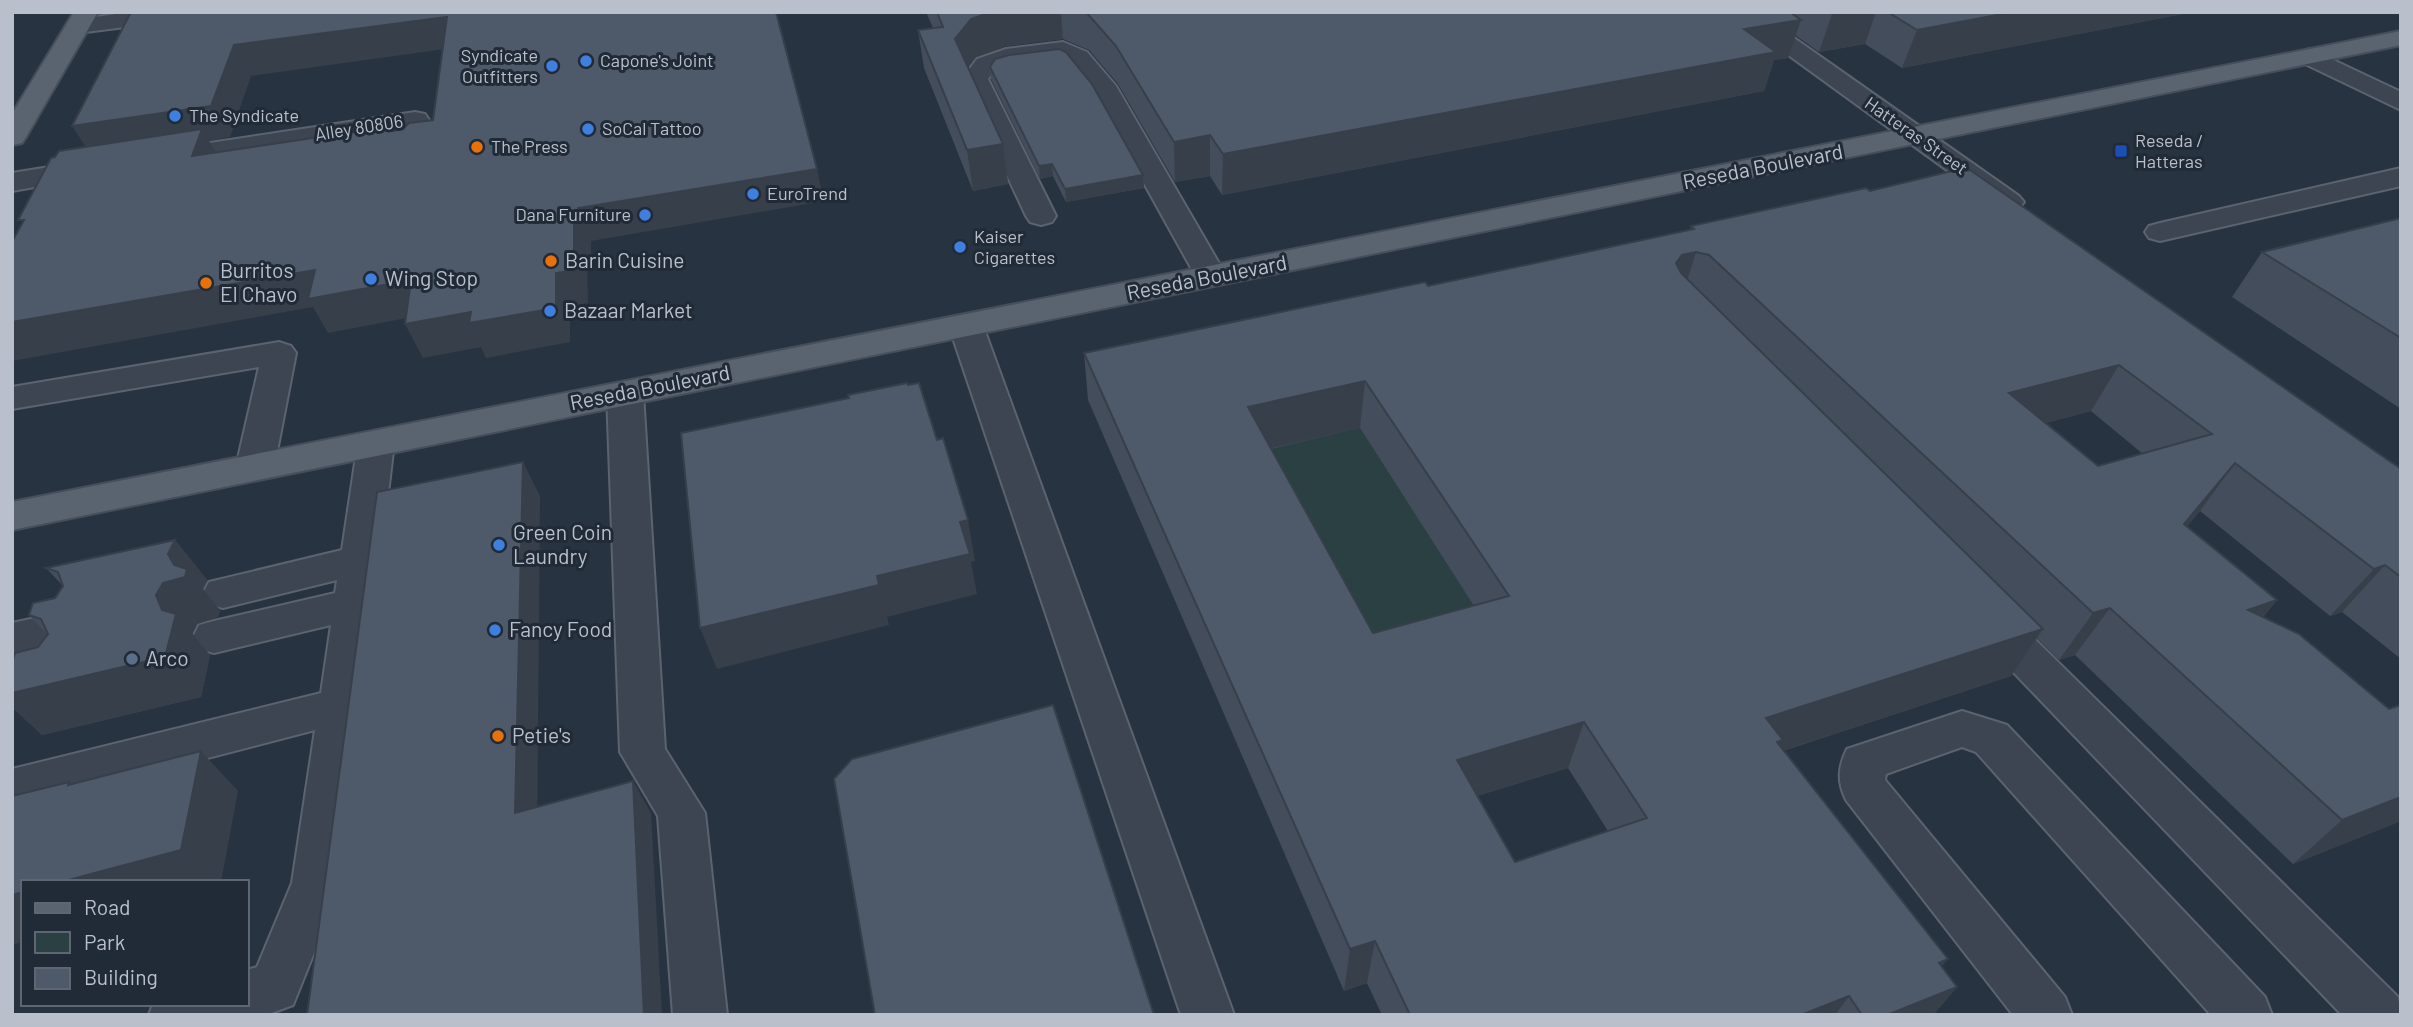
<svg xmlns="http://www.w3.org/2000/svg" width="2413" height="1027" font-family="Barlow,sans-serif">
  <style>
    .green { fill: #2a4042 }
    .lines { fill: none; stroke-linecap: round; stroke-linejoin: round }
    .minor-casing { stroke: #5a636f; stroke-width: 4 }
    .major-casing { stroke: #464e5b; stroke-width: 4 }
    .minor { fill: #3c4551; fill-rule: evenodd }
    .major { fill: #5a6471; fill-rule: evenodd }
    .wall { fill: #434d5b; fill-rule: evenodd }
    .shaded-wall { fill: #373f4a }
    .building { fill: #4e5a6a; stroke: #373f4a; stroke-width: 2; fill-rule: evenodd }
    .shop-dot { fill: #3f7fe0; stroke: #212a37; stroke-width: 2.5 }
    .food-dot { fill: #e8710a; stroke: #212a37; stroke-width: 2.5 }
    .transit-dot { fill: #1a4fb4; stroke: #212a37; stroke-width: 2.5 }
    .service-dot { fill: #5c6f8a; stroke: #212a37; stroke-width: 2.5 }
    .labels { text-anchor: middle; stroke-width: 6; stroke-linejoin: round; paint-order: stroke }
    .far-poi-label { font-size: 18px; fill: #b9c0cb; stroke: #212a37; text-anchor: start }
    .far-street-label { font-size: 18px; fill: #b9c0cb; stroke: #212a37 }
    .street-label { font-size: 21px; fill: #b9c0cb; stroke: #212a37 }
    .poi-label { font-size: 21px; fill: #b9c0cb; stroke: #212a37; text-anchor: start }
  </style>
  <rect width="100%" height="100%" fill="#283341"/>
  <path class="green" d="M1360,428L1483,619L1370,702L1246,454Z"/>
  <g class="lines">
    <g class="minor-casing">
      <g id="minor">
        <path d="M129,12H200L196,17L188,19L78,33L69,31L66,26L69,21Z"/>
        <path d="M1729,12H1757L2019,196L2024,202L2019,208L2009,211L1999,208Z"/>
        <path d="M1063,42L1087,52L1116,86L1227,277L1222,284L1211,286L1200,284L1095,95L1069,62L1060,58L1010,64L995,69L988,79L1056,216L1052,222L1041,225L1030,222L1026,216L962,79L977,59L1006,49Z"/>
        <path d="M2310,49L2401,92V110L2301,62L2297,57L2301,52Z"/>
        <path d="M415,112L425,114L429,120L425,126L163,166L153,164L149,158L153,152L163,150Z"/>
        <path d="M93,160L103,163L107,169L103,175L12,191V173Z"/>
        <path d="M2401,168V186L2160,241L2149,238L2145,232L2149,226L2160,223Z"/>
        <path d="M966,316L978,319L983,326L1234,1015H1181L949,326L954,319Z"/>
        <path d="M279,342L291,346L296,353L274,467L268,476L255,480L242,476L236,467L259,367L12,409V387Z"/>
        <path d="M625,382L637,385L643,393L665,749L705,813L727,1015H673L658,816L620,752L607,393L613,385Z"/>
        <path d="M376,431L389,434L394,443L342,883L293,1005L266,1015H149L153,1004H247V970L257,967L292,883L315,730L12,809V769L321,693L331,625L214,653L199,649L193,637L199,625L214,621L335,593L337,580L223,608L209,604L203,593L209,582L342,550L358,443L363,434Z"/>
        <path d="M1987,602L2002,607L2398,997L2401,1015H2342L1972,629L1966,618L1972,607Z"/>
        <path d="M77,609L92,614L98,625L92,636L12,655V623Z"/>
        <path d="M1962,711L2007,725L2265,997L2272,1015H2211L1976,752L1962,747L1886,774L1885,780L2065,997L2072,1015H2013L1846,800C1837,782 1838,767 1847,749Z"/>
      </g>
    </g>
    <g class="major-casing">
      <g id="major">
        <path d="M74,12H98L26,137L22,143L12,145V114Z"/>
        <path d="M2401,31V45L12,530V502Z"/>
      </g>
    </g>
    <use href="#minor" class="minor"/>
    <use href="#major" class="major"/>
  </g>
  <g class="wall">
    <path d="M926,12H2193L1902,68L1865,44L1819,52L1795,35L1788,58L1774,60L1764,91L1222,195L1210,176L1175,182L1118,84L1089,50L1063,39L1006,46L976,57L968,67L1003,144L1008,184L973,191L924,68L918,30L933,28Z"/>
    <path d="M990,67L1143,175L1144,188L1066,202L1053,176L1040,179L991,79Z"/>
    <path d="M1870,191L2401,469V659L2342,612L2330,616L2200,511L2187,526L2277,600L2263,617L2389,709L2401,705V821L2293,864L2075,655L2059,660L2037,638L2011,676L1783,751L1957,987L1933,1015H1382L1367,983L1344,991L1088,400L1084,353L1428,286L1690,230L1691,226ZM2091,411L2143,454L2098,466L2046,423ZM1360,428L1474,606L1373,633L1271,449ZM1568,768L1608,831L1515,862L1477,796Z"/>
    <path d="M2401,218V409L2232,297L2262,252Z"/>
    <path d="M175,540L207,580L203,589L220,610L218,617L197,624L192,633L210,655L201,697L42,735L12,707V662L38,647L47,634L29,615L55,598L63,586L46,568Z"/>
  </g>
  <g class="shaded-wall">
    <path d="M991,12H1061L1063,39L1006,46L976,57L960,77L955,39L971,19Z"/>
    <path d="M1844,12H1876L1865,44L1819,52L1832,14Z"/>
    <path d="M2013,12H2193L1902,68L1917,30Z"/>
    <path d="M447,17L459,47L251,76L230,137L209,141L221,161L93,158L72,126L234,45Z"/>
    <path d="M1801,20L1788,58L1774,60L1764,91L1222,195L1223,154L1744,29Z"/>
    <path d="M1210,135V176L1175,182L1174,142Z"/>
    <path d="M1003,144L1008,184L973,191L967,150Z"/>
    <path d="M1052,164L1053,176L1040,179L1039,166Z"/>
    <path d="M817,169L824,201L591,241V257L587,258L588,303L570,307V342L486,358L481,347L423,358L405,324L556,273L574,225L578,208Z"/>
    <path d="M1143,175L1144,188L1066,202L1065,189Z"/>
    <path d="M1696,252L1682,297L1676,263L1682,255Z"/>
    <path d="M315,270L411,280L428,314L328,333L313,307L12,361V322Z"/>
    <path d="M2119,365L2091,411L1983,440L2009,393Z"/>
    <path d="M1365,381L1360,428L1246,454L1248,407Z"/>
    <path d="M523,462L540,496L537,845L515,813Z"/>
    <path d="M2235,463L2200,511L2149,571L2184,524Z"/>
    <path d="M968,520L975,561L971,562L977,594L887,617L889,625L717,669L700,628L877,576L960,522Z"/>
    <path d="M175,540L207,580L203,589L220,610L218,617L197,624L192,633L210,655L201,697L42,735L12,707V693L162,610L156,595L174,565L168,554Z"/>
    <path d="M2385,565L2342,612L2330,616L2374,569Z"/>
    <path d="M2277,600L2236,647L2248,610Z"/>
    <path d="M2110,608L2075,655L2059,660L2093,613Z"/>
    <path d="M2043,629L2011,676L1776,753L1766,718Z"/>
    <path d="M1584,722L1568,768L1447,805L1457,760Z"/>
    <path d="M201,751L238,791L221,882H61Z"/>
    <path d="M633,781L651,813L662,1015H644Z"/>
    <path d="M2401,797V821L2293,864L2342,820Z"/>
    <path d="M23,892V942L12,945V895Z"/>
    <path d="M1375,941L1367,983L1344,991L1350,949Z"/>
    <path d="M1948,959L1913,1000L1939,963Z"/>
    <path d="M1957,987L1933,1015H1887Z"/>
    <path d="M1849,996L1835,1015H1801Z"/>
  </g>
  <g class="building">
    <path d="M131,12H776L817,169L578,208V224L574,225V270L556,273V308L469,323L471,312L405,324L411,280L308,299L315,270L12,322V242L24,220H18L51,158L55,157L59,151L202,129L192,156L380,128L393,131L403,129L409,123L433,120L447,17L234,45L211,106L72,126Z"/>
    <path d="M937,12H991L971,19L955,39L1003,144L967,150L918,30L943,27Z"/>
    <path d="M1086,12H1790L1801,20L1744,29L1776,52L1223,154L1210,135L1174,142L1116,46Z"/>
    <path d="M1888,12H2013L1917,30Z"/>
    <path d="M1059,49L1066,52L1092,84L1143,175L1065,189L1052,164L1039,166L990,67L995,59L1009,55Z"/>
    <path d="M1956,170L1959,172L1970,170L2401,469V577L2385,565L2374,569L2235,463L2184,524L2277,600L2248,610L2299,634L2389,709L2401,705V797L2342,820L2110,608L2093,613L1709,255L1696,252L1682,255L1676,263L1681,273L2043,629L1766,718L1783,740L1777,742L1948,959L1939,963L1957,987L1887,1015H1862L1849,996L1801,1015H1410L1375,941L1350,949L1084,353L1425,282L1428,286L1694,229L1691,226L1866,188L1870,191ZM2119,365L2212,434L2098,466L2009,393ZM1365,381L1509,596L1373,633L1248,407ZM1584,722L1647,818L1515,862L1457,760Z"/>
    <path d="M2401,218V338L2262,252Z"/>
    <path d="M907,383L908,385L919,383L937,440L943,438L968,520L960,522L970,554L877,576L879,585L700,628L681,433L849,398L848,395Z"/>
    <path d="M523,462L515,813L633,781L644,1015H307L377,492Z"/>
    <path d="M175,540L168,554L174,565L187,569L185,577L163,583L156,595L162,610L176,614L165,657L12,693V662L15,653L38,647L48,634L41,619L29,615L33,603L55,598L63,586L58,572L46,568Z"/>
    <path d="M1053,705L1154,1015H875L834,779L852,759Z"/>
    <path d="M201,751L181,850L61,882H23V892L12,895V796L69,782L68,785Z"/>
  </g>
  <g class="shop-dot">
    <circle cx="586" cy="61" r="7"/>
    <circle cx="552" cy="66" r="7"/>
    <circle cx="175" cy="116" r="7"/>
    <circle cx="588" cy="129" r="7"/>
    <circle cx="753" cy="194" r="7"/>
    <circle cx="645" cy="215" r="7"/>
    <circle cx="960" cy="247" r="7"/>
    <circle cx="371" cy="279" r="7"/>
    <circle cx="550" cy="311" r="7"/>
    <circle cx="499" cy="545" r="7"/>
    <circle cx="495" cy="630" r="7"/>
  </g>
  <g class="food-dot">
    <circle cx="477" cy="147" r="7"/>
    <circle cx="551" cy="261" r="7"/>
    <circle cx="206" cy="283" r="7"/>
    <circle cx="498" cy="736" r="7"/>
  </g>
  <rect class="transit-dot" x="2114" y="144" width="14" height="14" rx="3.5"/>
  <circle class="service-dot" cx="132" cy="659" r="7"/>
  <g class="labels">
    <g class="far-poi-label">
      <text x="538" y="62" text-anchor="end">Syndicate<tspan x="538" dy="21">Outfitters</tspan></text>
      <text x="600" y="67">Capone's Joint</text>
      <text x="189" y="122">The Syndicate</text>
      <text x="602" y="135">SoCal Tattoo</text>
      <text x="2135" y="147">Reseda /<tspan x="2135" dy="21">Hatteras</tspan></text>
      <text x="491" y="153">The Press</text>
      <text x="767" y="200">EuroTrend</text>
      <text x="631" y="221" text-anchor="end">Dana Furniture</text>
      <text x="974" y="243">Kaiser<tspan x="974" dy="21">Cigarettes</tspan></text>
    </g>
    <g class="far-street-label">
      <text transform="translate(359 128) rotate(-9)" y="6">Alley 80806</text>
      <text transform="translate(1916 136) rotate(35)" y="6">Hatteras Street</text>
    </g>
    <g class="street-label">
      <text transform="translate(1763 167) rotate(-11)" y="7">Reseda Boulevard</text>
      <text transform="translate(1207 278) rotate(-11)" y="7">Reseda Boulevard</text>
      <text transform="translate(650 388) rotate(-11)" y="7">Reseda Boulevard</text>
    </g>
    <g class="poi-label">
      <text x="565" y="268">Barin Cuisine</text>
      <text x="220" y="278">Burritos<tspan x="220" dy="24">El Chavo</tspan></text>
      <text x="385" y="286">Wing Stop</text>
      <text x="564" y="318">Bazaar Market</text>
      <text x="513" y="540">Green Coin<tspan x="513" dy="24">Laundry</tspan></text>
      <text x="509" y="637">Fancy Food</text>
      <text x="146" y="666">Arco</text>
      <text x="512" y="743">Petie's</text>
    </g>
  </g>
  <rect width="2413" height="1027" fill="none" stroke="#b9c0cb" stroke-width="28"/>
  <rect x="21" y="880" width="228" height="126" fill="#212a37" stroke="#5e6672" stroke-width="2"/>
  <rect x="35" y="903" width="35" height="10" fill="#5a6471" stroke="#5e6672" stroke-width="2"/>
  <text x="84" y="915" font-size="21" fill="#b9c0cb">Road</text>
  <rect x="35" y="932" width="35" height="21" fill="#2a4042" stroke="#5e6672" stroke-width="2"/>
  <text x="84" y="950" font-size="21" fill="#b9c0cb">Park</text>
  <rect x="35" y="968" width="35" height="21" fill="#4e5a6a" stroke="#5e6672" stroke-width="2"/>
  <text x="84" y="985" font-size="21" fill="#b9c0cb">Building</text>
</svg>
